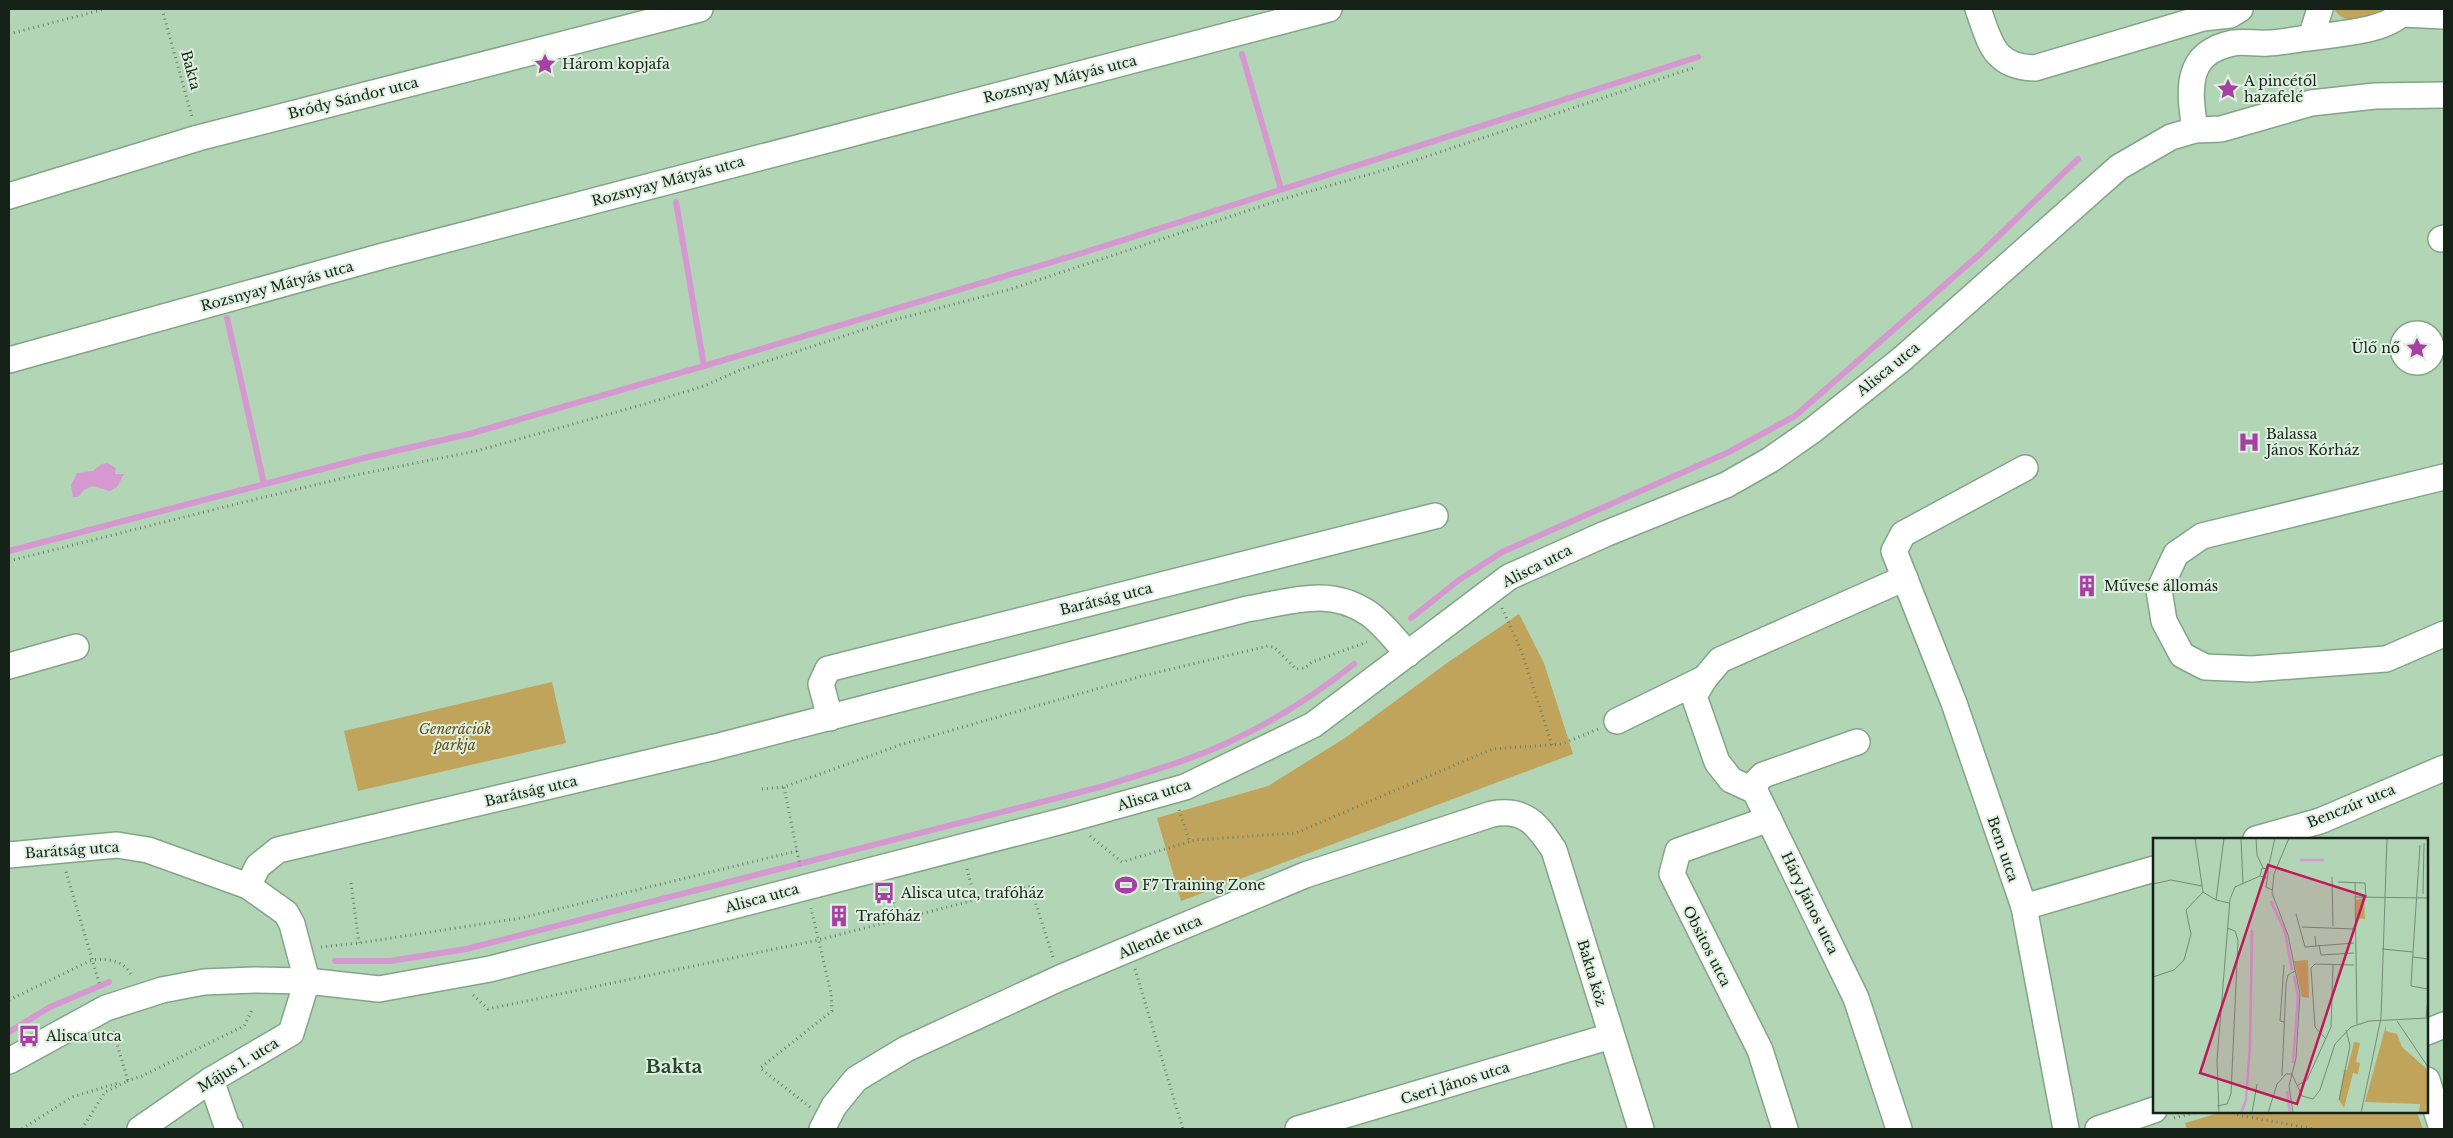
<svg xmlns="http://www.w3.org/2000/svg" width="2453" height="1138" font-family="'Libre Baskerville',serif">
  <style>
    .green { fill: #c1a45b }
    .water { fill: #d598d1 }
    .lines { fill: none; stroke-linecap: round; stroke-linejoin: round }
    .stream { stroke: #d598d1; stroke-width: 6 }
    .minor-casing { stroke: #83a587; stroke-width: 28 }
    .path { stroke: #69816c; stroke-width: 3; stroke-dasharray: 1 4; stroke-linecap: butt }
    .minor { stroke: #fff; stroke-width: 25 }
    .labels { text-anchor: middle; stroke-width: 4; stroke-linejoin: round; paint-order: stroke }
    .poi-label { font-size: 14px; fill: #152217; stroke: #dff0e1; text-anchor: start }
    .street-label { font-size: 14px; fill: #152217; stroke: #dff0e1 }
    .park-label { font-size: 14px; font-style: italic; fill: #634e11; stroke: #dff0e1 }
    .district-label { font-size: 19px; font-weight: bold; fill: #27462d; stroke: #dff0e1 }
    .inset-river { fill: none; stroke: #d598d1; stroke-width: 2.5 }
    .inset-road { fill: none; stroke: #738d76; stroke-width: 1 }
    .view { fill: #c2185b; fill-opacity: 0.15; stroke: #c2185b; stroke-width: 2.5 }
    .inset-edge { fill: none; stroke: #152217; stroke-width: 2.5 }
  </style>
  <rect width="100%" height="100%" fill="#b2d5b6"/>
  <g class="green">
    <path d="M2334,9H2388C2372,21 2346,28 2334,9Z"/>
    <path d="M1519,614L1544,663L1573,754L1181,901L1157,818L1268,786L1345,738L1447,663Z"/>
    <path d="M552,682L566,743L358,791L344,731Z"/>
    <path d="M2222,1112H2417L2423,1129H2187L2185,1123Z"/>
  </g>
  <path class="water" d="M107,463L116,468L115,474H124L117,487L110,491L92,486L84,490L78,497H73L71,485L77,473L93,471L102,464Z"/>
  <g class="lines">
    <g class="stream">
      <path d="M1242,54L1281,189"/>
      <path d="M676,202L704,366"/>
      <path d="M227,318L264,484"/>
      <path d="M9,551L364,458L469,434L704,366L1079,254L1698,57"/>
      <path d="M1411,618L1459,580L1502,552L1729,452L1795,416L1981,253L2078,159"/>
      <path d="M335,961H390L466,949L1104,786C1145,773 1188,761 1227,743C1273,722 1315,695 1354,664"/>
      <path d="M9,1032L50,1007L109,982"/>
    </g>
    <g class="minor-casing">
      <g id="minor">
        <path d="M1978,9C1990,42 1993,67 2035,68L2203,18L2230,15L2240,9"/>
        <path d="M2402,14L2444,16"/>
        <path d="M2311,37L2320,9"/>
        <path d="M2195,130C2189,90 2184,53 2233,43C2244,41 2257,44 2268,43C2281,43 2295,39 2309,38C2334,34 2391,32 2405,9"/>
        <path d="M9,196L198,138L700,9"/>
        <path d="M2441,239L2444,238"/>
        <circle cx="2417" cy="348" r="14"/>
        <path d="M9,360L383,256L1329,9"/>
        <path d="M2025,468L1903,534L1894,551L1954,703L2024,907L2066,1129"/>
        <path d="M2444,477L2202,536L2176,554L2159,590L2164,621L2182,655L2205,667L2252,669L2386,659L2444,634"/>
        <path d="M9,666L76,647"/>
        <path d="M830,718L821,684L828,669L1435,516"/>
        <path d="M1617,721L1705,678"/>
        <path d="M1857,742L1763,775L1756,782L1755,791L1856,998L1899,1129"/>
        <path d="M1755,791L1731,780L1717,762L1694,696L1705,678L1720,660L1905,578"/>
        <path d="M1769,819L1678,851L1672,874L1760,1050L1785,1129"/>
        <path d="M2256,839L2320,821L2444,768"/>
        <path d="M9,855L117,845L148,850L248,886L286,913L292,924L307,981L291,1033L211,1080L140,1129"/>
        <path d="M248,886L258,866L278,850L715,747L1247,609C1290,602 1329,586 1368,613C1383,623 1396,641 1408,654"/>
        <path d="M2024,907L2154,869"/>
        <path d="M2427,1032L2444,1025"/>
        <path d="M9,1061L106,1008L162,990L204,982L255,980L307,981L379,989L490,969L1070,819L1185,787L1313,725L1509,577L1605,534L1726,485L1770,460L1813,430L1902,359L2119,167L2171,137L2195,130L2221,129L2311,103L2375,96L2444,95"/>
        <path d="M211,1080L227,1126L230,1129"/>
        <path d="M2427,1080L2442,1129"/>
        <path d="M822,1129L834,1106L856,1079L906,1049L1060,978L1305,875L1492,814C1525,808 1537,824 1554,850L1641,1129"/>
        <path d="M1298,1129L1611,1036"/>
        <path d="M2098,1129L2154,1110"/>
      </g>
    </g>
    <g class="path">
      <path d="M162,9L192,117"/>
      <path d="M9,34L105,9"/>
      <path d="M9,561L244,502L356,475L476,451L645,404L704,386L740,370L890,321L1008,290L1286,198L1395,167L1696,67"/>
      <path d="M1502,608L1521,650L1552,745"/>
      <path d="M762,789L784,787L900,745L1019,711L1142,676L1268,646L1274,647L1296,669L1305,668L1312,662L1367,642"/>
      <path d="M1179,810L1190,842"/>
      <path d="M1090,836L1122,862L1195,840L1296,833L1492,749L1562,744L1598,729"/>
      <path d="M797,851L800,866"/>
      <path d="M967,869L975,900"/>
      <path d="M66,872L100,986"/>
      <path d="M351,883L359,943"/>
      <path d="M890,888L898,919"/>
      <path d="M321,947L359,943L521,918L797,851L784,787"/>
      <path d="M1135,969L1183,1129"/>
      <path d="M473,995L488,1009L818,940L1030,886L1053,957"/>
      <path d="M9,1000L92,960C109,958 123,960 132,976"/>
      <path d="M127,1081L142,1076L244,1026L253,1008"/>
      <path d="M810,1107L760,1068L832,1011L831,993L811,908"/>
      <path d="M2233,1112L2238,1115L2314,1129"/>
      <path d="M2174,1118L2197,1112"/>
      <path d="M22,1129L72,1097L118,1083"/>
      <path d="M82,1129L105,1092L128,1081L113,1030"/>
    </g>
    <use href="#minor" class="minor"/>
  </g>
  <defs>
    <g id="sight-bare" transform="scale(1.725)"><path d="M0-6L1.8-2.2L6-1.7L2.9 1.2L3.7 5.4L0 3.3L-3.7 5.4L-2.9 1.2L-6-1.7L-1.8-2.2Z" fill="#a740a4" stroke="#dff0e1" stroke-width="2.5" paint-order="stroke"/></g>
    <g id="hospital-bare" transform="scale(1.725)"><path d="M-5-5h3v3.5h4V-5h3V5h-3V1.5h-4V5h-3Z" fill="#a740a4" stroke="#dff0e1" stroke-width="2.5" paint-order="stroke"/></g>
    <g id="building-bare" transform="scale(1.725)"><path d="M-4-6H4V6H1V3H-1V6H-4ZM-2.5-4.3h1.7v1.8h-1.7ZM.8-4.3h1.7v1.8H.8ZM-2.5-1h1.7V.8h-1.7ZM.8-1h1.7V.8H.8Z" fill="#a740a4" stroke="#dff0e1" stroke-width="2.5" paint-order="stroke"/></g>
    <g id="stadium-bare" transform="scale(1.725)"><path d="M0-5a6.5 5 0 1 0 0 10a6.5 5 0 1 0 0-10ZM-3.5-1.8h7v3.6h-7Z" fill="#a740a4" stroke="#dff0e1" stroke-width="2.5" paint-order="stroke"/></g>
    <g id="bus-bare" transform="scale(1.725)"><path d="M-5-6H5V4H4V6H2V4H-2V6H-4V4H-5ZM-3.5-4V0h7V-4ZM-3.5 1.2v1.5H-2V1.2ZM2 1.2v1.5H3.5V1.2Z" fill="#a740a4" stroke="#dff0e1" stroke-width="2.5" paint-order="stroke"/></g>
  </defs>
  <g fill-rule="evenodd">
    <use href="#sight-bare" x="545" y="64"/>
    <use href="#sight-bare" x="2228" y="89"/>
    <use href="#sight-bare" x="2417" y="348"/>
    <use href="#hospital-bare" x="2249" y="442"/>
    <use href="#building-bare" x="2087" y="586"/>
    <use href="#stadium-bare" x="1126" y="885"/>
    <use href="#bus-bare" x="884" y="893"/>
    <use href="#building-bare" x="839" y="916"/>
    <use href="#bus-bare" x="29" y="1036"/>
  </g>
  <g class="labels">
    <g class="poi-label">
      <text x="562" y="69">Három kopjafa</text>
      <text x="2244" y="86">A pincétől<tspan x="2244" dy="16">hazafelé</tspan></text>
      <text x="2400" y="353" text-anchor="end">Ülő nő</text>
      <text x="2266" y="439">Balassa<tspan x="2266" dy="16">János Kórház</tspan></text>
      <text x="2104" y="591">Művese állomás</text>
      <text x="1142" y="890">F7 Training Zone</text>
      <text x="901" y="898">Alisca utca, trafóház</text>
      <text x="856" y="921">Trafóház</text>
      <text x="46" y="1041">Alisca utca</text>
    </g>
    <g class="street-label">
      <text transform="translate(191 70) rotate(75)" y="5">Bakta</text>
      <text transform="translate(1060 79) rotate(-14)" y="5">Rozsnyay Mátyás utca</text>
      <text transform="translate(353 98) rotate(-14)" y="5">Bródy Sándor utca</text>
      <text transform="translate(668 181) rotate(-15)" y="5">Rozsnyay Mátyás utca</text>
      <text transform="translate(277 286) rotate(-15)" y="5">Rozsnyay Mátyás utca</text>
      <text transform="translate(1888 369) rotate(-39)" y="5">Alisca utca</text>
      <text transform="translate(1537 566) rotate(-27)" y="5">Alisca utca</text>
      <text transform="translate(1106 599) rotate(-14)" y="5">Barátság utca</text>
      <text transform="translate(531 791) rotate(-13)" y="5">Barátság utca</text>
      <text transform="translate(1154 795) rotate(-17)" y="5">Alisca utca</text>
      <text transform="translate(2351 806) rotate(-22)" y="5">Benczúr utca</text>
      <text transform="translate(2003 849) rotate(71)" y="5">Bem utca</text>
      <text transform="translate(72 850) rotate(-4)" y="5">Barátság utca</text>
      <text transform="translate(762 898) rotate(-15)" y="5">Alisca utca</text>
      <text transform="translate(1810 903) rotate(64)" y="5">Háry János utca</text>
      <text transform="translate(1160 937) rotate(-23)" y="5">Allende utca</text>
      <text transform="translate(1707 946) rotate(63)" y="5">Obsitos utca</text>
      <text transform="translate(1592 973) rotate(73)" y="5">Bakta köz</text>
      <text transform="translate(238 1065) rotate(-31)" y="5">Május 1. utca</text>
      <text transform="translate(1455 1083) rotate(-17)" y="5">Cseri János utca</text>
    </g>
    <g class="park-label">
      <text x="455" y="734">Generációk<tspan x="455" dy="16">parkja</tspan></text>
    </g>
    <g class="district-label">
      <text x="674" y="1073">Bakta</text>
    </g>
  </g>
  <g transform="translate(2153 838)">
    <rect width="275" height="275" fill="#b2d5b6"/>
    <path d="M211,60L212,81L203,80V62ZM155,122L156,160L149,159L141,123ZM233,187V193L244,196L249,209L275,232V275H266L267,266L212,264ZM201,204L207,205L203,224L207,225L205,236L200,235L191,270L186,262L191,232H194Z" fill="#c1a45b"/>
    <path class="inset-river" d="M147,22H171M118,63L132,94L139,132M140,225L145,158L141,138M134,253L137,275M88,275L93,262L97,207L99,92"/>
    <path class="inset-road" d="M42,0L50,54L63,62L76,65M88,0L90,46M103,0L104,17L110,30M136,0L121,36L119,55L135,97L147,156L143,220L136,248L140,275M115,31L122,0M179,39L180,88M114,40L107,38L109,30L115,31V36L113,49L119,52M185,44L212,45L213,59M202,44L204,186M0,46L18,42L49,48M270,56L271,5M202,59L275,60M63,62L71,0M143,76L152,109L163,108M149,89L201,91M162,98L163,108L201,105M166,107L168,117L201,115M229,111L260,114L258,148L275,151M260,114L267,7M260,119L275,121M131,127L127,183L131,184M0,139L21,132L31,122L38,96L33,72L50,54M273,180L275,160M244,183L275,229M173,201L162,189L158,130L162,126L201,127M139,236L149,258L160,261L167,252L182,206L198,189L216,183L275,180M129,238L133,146L135,137L142,133M145,247L154,242L178,189L180,127M186,262L197,208L193,192M64,268L74,266L78,256L85,102L82,93L74,90M66,275L64,222L77,61L82,49L107,38M99,275L104,246M115,275L124,246L133,236H139M208,275L228,180L234,0"/>
    <path class="view" d="M115,27L212,58L144,266L47,235Z"/>
    <rect width="275" height="275" class="inset-edge"/>
  </g>
  <rect width="2453" height="1138" fill="none" stroke="#152217" stroke-width="20"/>
</svg>
